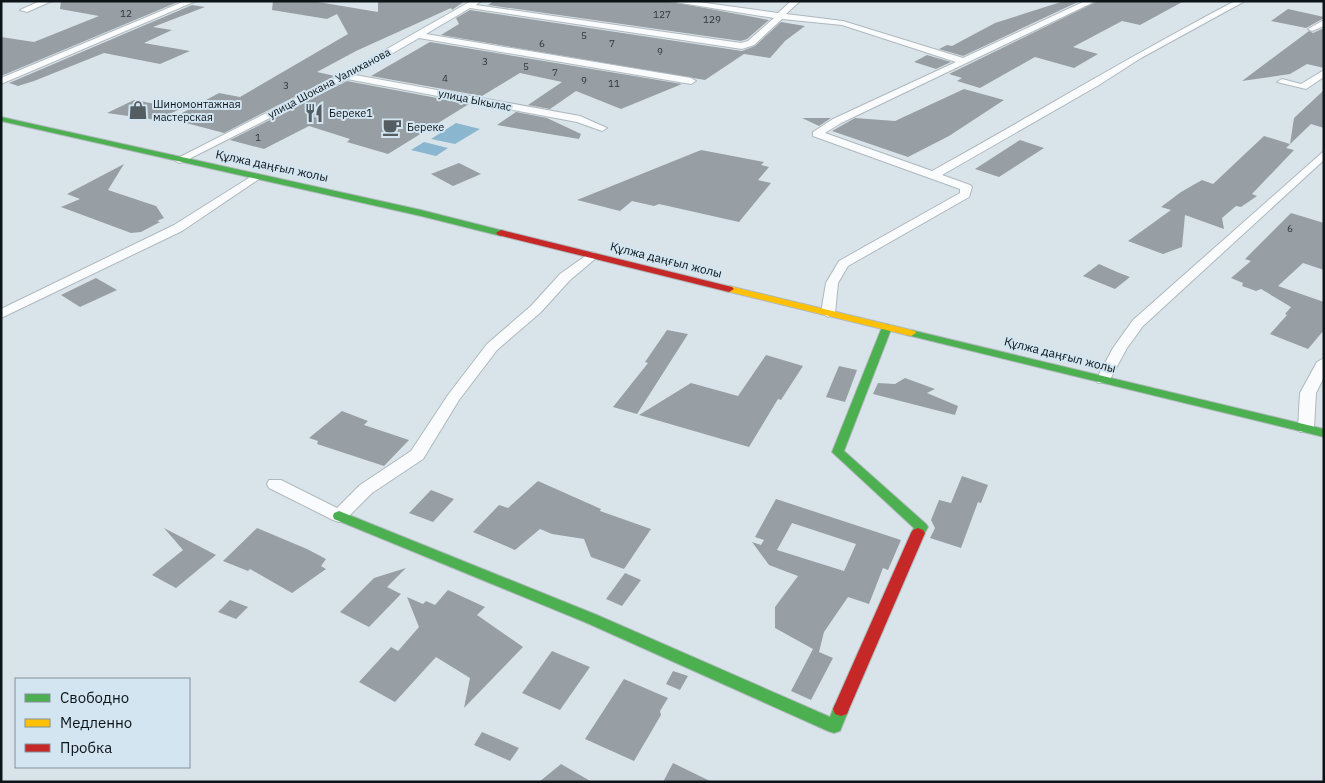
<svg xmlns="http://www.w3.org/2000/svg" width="1325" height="783" font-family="'IBM Plex Sans',sans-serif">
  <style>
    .water { fill: #8ab6cf }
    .building { fill: #979fa4; fill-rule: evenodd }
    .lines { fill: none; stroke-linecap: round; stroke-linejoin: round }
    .street-casing { stroke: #afb8bd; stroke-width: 2 }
    .fast-casing { stroke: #afb8bd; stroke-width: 2 }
    .slow-casing { stroke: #afb8bd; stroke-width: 2 }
    .jam-casing { stroke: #afb8bd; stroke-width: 2 }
    .street { fill: #f9fbfc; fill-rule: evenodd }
    .fast { fill: #4caf50; fill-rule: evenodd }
    .slow { fill: #ffc107; fill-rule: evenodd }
    .jam { fill: #c62828; fill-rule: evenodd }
    .labels { text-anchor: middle; stroke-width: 4; stroke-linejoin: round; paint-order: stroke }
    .number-label { font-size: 10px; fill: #30373b }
    .far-street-label { font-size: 11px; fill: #0d1418; stroke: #d2e5f1 }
    .far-poi-label { font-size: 11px; fill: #0d1418; stroke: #d2e5f1; text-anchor: start }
    .street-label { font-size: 12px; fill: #0d1418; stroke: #d2e5f1 }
  </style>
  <rect width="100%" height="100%" fill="#d9e4ea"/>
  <g class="water">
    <path d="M456,123L480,129L455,144L431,139Z"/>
    <path d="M424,142L448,148L436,156L411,150Z"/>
  </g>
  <g class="building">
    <path d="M61,1H175L178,2L1,76V37L34,42L99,16L60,9Z"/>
    <path d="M273,1H312L378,12V1H465L452,10L451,8L356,51L317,72L335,76L224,133L171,119L219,93L240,97L348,34L337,14L327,19L272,10Z"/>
    <path d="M494,1H667L769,20L747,39L741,41L488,5Z"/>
    <path d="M1064,1H1080L963,56L939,49L947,45L952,46L995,23Z"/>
    <path d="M1098,1H1184L1140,25L1122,21L1073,47L1098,54L1074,68L1035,57L980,88L957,81L962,78L949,74Z"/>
    <path d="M192,5L205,7L153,27L172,30L144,43L190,51L160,64L104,53L34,81L18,86L9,83Z"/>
    <path d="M1288,9L1324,17V18L1306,28L1271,21Z"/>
    <path d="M470,10L742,51L755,46L781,22L805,26L785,41L770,58L744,54L705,80L441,35L459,24L456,18Z"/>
    <path d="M1324,28V68L1307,64L1290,74L1242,81L1309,31L1313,33Z"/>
    <path d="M430,42L682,84L621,109L576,91L550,109L528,105L562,82L520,73L482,96L371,76Z"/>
    <path d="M927,55L951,62L936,69L914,62Z"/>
    <path d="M347,81L469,104L388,154L347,142L350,139L309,126L264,149L230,140Z"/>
    <path d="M964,89L1004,100L949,136L908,157L832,131L855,118L895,121Z"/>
    <path d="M1324,90V128L1311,124L1286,148L1294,150L1252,194L1257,196L1241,207L1236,206L1222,218L1224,229L1185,215L1182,247L1163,254L1128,241L1171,210L1161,207L1181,192L1202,180L1213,184L1264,136L1290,144L1294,118Z"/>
    <path d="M134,100L140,101L180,109L157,120L107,113Z"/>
    <path d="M516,112L547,118L581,134L579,139L497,125Z"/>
    <path d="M802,118H831L819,126Z"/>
    <path d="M1020,140L1044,148L999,177L975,169Z"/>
    <path d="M701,150L764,162L761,165L769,167L758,180L771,183L739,222L659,204L654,206L632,201L620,211L577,200Z"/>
    <path d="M459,163L481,174L453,186L431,174Z"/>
    <path d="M124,164L108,190L156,206L164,218L157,221L160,222L141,232L131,233L61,207L80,199L67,194Z"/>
    <path d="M1291,213L1324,223V270L1303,263L1278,286L1324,302V330L1308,349L1270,334L1287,315L1285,314L1291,307L1261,289L1256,291L1242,286L1243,283L1231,278L1251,261L1245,259Z"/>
    <path d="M1099,264L1117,272L1130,277L1115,289L1083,276Z"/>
    <path d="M96,278L117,290L80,307L61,295Z"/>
    <path d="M667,330L688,334L637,414L613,407L648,363L645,362Z"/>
    <path d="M766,355L803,366L781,400L778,399L749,447L639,415L691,383L738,396Z"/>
    <path d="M839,366L857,370L845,402L826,397Z"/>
    <path d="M905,378L935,389L927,393L958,406L955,415L873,394L878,383L895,384Z"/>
    <path d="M342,411L368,421L364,425L409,440L384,466L317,444L318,441L309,438Z"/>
    <path d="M962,476L988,485L981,503L978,502L961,548L930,538L935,528L931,520L939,500L951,503Z"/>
    <path d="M538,481L601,509L600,511L651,529L624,569L591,557L584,539L552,534L540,529L515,550L473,532L499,505L508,508Z"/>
    <path d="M431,490L454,499L433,522L409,513Z"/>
    <path d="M776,499L901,540L888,570L883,568L869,604L848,597L824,632L819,652L833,658L811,700L791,691L813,649L775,628V607L798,576L769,565L752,542L761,545L764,540L755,537ZM792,523L856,544L844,571L777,550Z"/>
    <path d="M164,528L216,555L176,588L152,575L183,550Z"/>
    <path d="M257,528L307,549L326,559L321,566L326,569L292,593L250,569L248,571L223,561Z"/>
    <path d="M406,568L387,587L401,594L369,627L340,612L374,578Z"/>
    <path d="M625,573L641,580L622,606L606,599Z"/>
    <path d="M448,590L485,607L477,615L523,647L464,708L470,678L436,657L395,702L359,682L391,647L398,651L419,627L407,597L423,604L426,601L435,605Z"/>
    <path d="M230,600L248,607L236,619L218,612Z"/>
    <path d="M552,651L590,667L560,710L522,693Z"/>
    <path d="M673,671L688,676L680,690L666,684Z"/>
    <path d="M624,679L668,698L660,711L661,715L634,761L585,739Z"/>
    <path d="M482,732L519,748L510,761L474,745Z"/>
    <path d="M673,763L712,782H663Z"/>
    <path d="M561,764L592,782H539Z"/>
  </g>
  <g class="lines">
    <g class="street-casing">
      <g id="street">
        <path d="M40,1H52L27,12L20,10Z"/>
        <path d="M185,1H196L1,84V78Z"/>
        <path d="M471,1H481L476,5L741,43L748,41L774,18L669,1H691L778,13L791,1H800L786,14L843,21L963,58L1085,1H1096L841,123L825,133L932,171C1033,115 1132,55 1235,1H1245L1141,58L1099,85L942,175L970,185L972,187L969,197L848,266L838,283L835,313L828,317L821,313L826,283L839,261L960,193V189L813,136V132L833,119L956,62L842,25L782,19L754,45L742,49L470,8L426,34L691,78L696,81L691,84L419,38L355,75L580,116L607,128L602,131L577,122L347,79L183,162L179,163L174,160L343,74Z"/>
        <path d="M1324,20V26L1312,31L1308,29Z"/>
        <path d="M1324,70V77L1306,89L1277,82L1282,79L1301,84Z"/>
        <path d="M1324,151V160L1143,326L1127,348L1108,383H1098L1096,380L1113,348L1133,320Z"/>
        <path d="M255,174L259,175V179L182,231L1,318V309L174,225Z"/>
        <path d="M591,252L595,253L597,256L595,259L570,280L541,312L497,350L459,400L423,459L372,493L345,520L339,522L333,520L269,488L267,484L269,480H281L337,508L360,485L411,451L448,395L487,344L531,306L560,274Z"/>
        <path d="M1324,358V377L1316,393L1314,428L1312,432H1300L1298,428L1300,393L1317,362Z"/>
      </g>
    </g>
    <g class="fast-casing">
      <g id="fast">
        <path d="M1,117L421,210L504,231L506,233L501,236L421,216L1,121Z"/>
        <path d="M887,324L892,327L844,451L926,524L928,527L923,536H913L911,533L914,528L832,452L882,327Z"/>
        <path d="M911,330L1324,429V437L907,335L906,333Z"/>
        <path d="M339,511L597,615L830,717L835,704L841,702L847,704L849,709L840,731L834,733L828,731L587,623L334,519L333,516L334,513Z"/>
      </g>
    </g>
    <g class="slow-casing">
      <path id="slow" d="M729,286L915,331L916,333L911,336L726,291L724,289L726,287Z"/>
    </g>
    <g class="jam-casing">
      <g id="jam">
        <path d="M501,230L732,287L734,289L729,292L498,235L496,233Z"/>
        <path d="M918,528L923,530L925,533L849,709L847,714L841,716L835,714L833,709L911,533L913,530Z"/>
      </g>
    </g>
    <use href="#street" class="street"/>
    <use href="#fast" class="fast"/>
    <use href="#slow" class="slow"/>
    <use href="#jam" class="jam"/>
  </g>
  <defs>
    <g id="shop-bare" transform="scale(1.5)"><path d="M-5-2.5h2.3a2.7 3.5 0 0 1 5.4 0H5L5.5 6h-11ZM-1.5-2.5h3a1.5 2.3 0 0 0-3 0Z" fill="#545d62" stroke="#d2e5f1" stroke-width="2.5" paint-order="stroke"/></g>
    <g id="restaurant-bare" transform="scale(1.5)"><path d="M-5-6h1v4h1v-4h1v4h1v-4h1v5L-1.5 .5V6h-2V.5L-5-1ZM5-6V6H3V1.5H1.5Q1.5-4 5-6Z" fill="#545d62" stroke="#d2e5f1" stroke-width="2.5" paint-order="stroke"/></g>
    <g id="cafe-bare" transform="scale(1.5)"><path d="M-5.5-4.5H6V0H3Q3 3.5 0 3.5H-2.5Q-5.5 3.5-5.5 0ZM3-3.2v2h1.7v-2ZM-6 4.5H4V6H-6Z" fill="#545d62" stroke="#d2e5f1" stroke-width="2.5" paint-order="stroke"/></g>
  </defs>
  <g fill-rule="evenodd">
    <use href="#shop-bare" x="138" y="110"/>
    <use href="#restaurant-bare" x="314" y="113"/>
    <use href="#cafe-bare" x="392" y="127"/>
  </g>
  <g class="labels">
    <g class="number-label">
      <text x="126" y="17">12</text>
      <text x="662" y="18">127</text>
      <text x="712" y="23">129</text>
      <text x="584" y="39">5</text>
      <text x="542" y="47">6</text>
      <text x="612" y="47">7</text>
      <text x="660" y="55">9</text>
      <text x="485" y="65">3</text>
      <text x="526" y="70">5</text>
      <text x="555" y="76">7</text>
      <text x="445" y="82">4</text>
      <text x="584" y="84">9</text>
      <text x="614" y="87">11</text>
      <text x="286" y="89">3</text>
      <text x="258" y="141">1</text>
      <text x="1290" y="232">6</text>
    </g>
    <g class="far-street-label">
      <text transform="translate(329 83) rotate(-28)" y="4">улица Шокана Уалиханова</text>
      <text transform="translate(475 100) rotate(11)" y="4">улица Ыкылас</text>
    </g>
    <g class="far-poi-label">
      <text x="153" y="108">Шиномонтажная<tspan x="153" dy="13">мастерская</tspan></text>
      <text x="329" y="117">Береке1</text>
      <text x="407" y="131">Береке</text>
    </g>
    <g class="street-label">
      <text transform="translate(272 166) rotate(12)" y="4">Құлжа даңғыл жолы</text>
      <text transform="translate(666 260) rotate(14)" y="4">Құлжа даңғыл жолы</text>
      <text transform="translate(1060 355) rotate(14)" y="4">Құлжа даңғыл жолы</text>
    </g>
  </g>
  <rect width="1325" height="783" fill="none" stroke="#0d1418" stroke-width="5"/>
  <rect x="15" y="678" width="175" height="90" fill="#d2e5f1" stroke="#83919a"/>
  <rect x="25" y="694" width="25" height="8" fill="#4caf50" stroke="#83919a"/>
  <text x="60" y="703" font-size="15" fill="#0d1418">Свободно</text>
  <rect x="25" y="719" width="25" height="8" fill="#ffc107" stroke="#83919a"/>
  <text x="60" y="728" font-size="15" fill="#0d1418">Медленно</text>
  <rect x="25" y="744" width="25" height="8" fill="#c62828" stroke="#83919a"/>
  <text x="60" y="753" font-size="15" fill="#0d1418">Пробка</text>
</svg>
